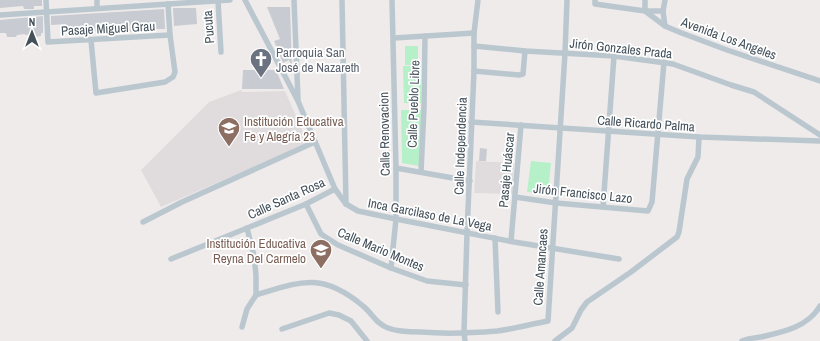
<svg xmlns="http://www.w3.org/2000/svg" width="820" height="341" font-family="'Archivo Narrow',sans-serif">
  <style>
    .education { fill: #e0dcdd }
    .green { fill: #b5f0c8 }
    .building { fill: #c8cbd1 }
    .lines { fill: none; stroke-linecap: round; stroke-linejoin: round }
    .minor { stroke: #bbc7cf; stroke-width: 5.5 }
    .labels { text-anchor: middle; stroke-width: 3.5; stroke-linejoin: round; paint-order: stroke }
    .street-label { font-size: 13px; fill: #43505a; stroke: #fff }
    .worship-label { font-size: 13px; fill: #5b616d; stroke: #fff; text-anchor: start }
    .education-label { font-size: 13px; fill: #785e54; stroke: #fff; text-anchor: start }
  </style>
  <rect width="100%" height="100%" fill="#efebeb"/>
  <g class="education">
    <path d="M241,90L242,92L285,91L308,143L161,207L141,170L209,102Z"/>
    <path d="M476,161L514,163L513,194L474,193Z"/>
  </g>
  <g class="green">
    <rect x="405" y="46" width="13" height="19"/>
    <path d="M403,66H421V103H404Z"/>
    <path d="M401,110H422L419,166L402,163Z"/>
    <path d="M531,161L551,163L548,194L527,192Z"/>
  </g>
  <g class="building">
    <path d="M0,0H42V6H34V9H24L23,6L0,8Z"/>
    <path d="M267,7H290L292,68L289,60L283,63L274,41L280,39Z"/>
    <path d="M173,8H196L197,24L174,26Z"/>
    <path d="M164,9L165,29H146L145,25L134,26L135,32L116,30L91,32L87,33V35L76,36V33H67L66,24L51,25V16Z"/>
    <path d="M43,16V33H41V36L35,37L36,34L25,35V34L17,35L16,37H7L6,33H0V20Z"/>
    <path d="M243,70H276L284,89H242Z"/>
    <path d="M480,148L487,149L486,161H479Z"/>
  </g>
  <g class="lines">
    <g class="minor">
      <path d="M46,0L48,42L170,35"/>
      <path d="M97,0V8"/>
      <path d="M245,0L298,101L335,189L346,204L358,211L396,219L514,242L619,259"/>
      <path d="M294,0L298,99"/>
      <path d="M342,0L346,204"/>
      <path d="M595,0V4L645,11H663"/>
      <path d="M645,0V11L665,26L679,32L727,50L820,81"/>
      <path d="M218,1L221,52"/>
      <path d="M0,15L230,0"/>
      <path d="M665,26L663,11L665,0"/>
      <path d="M394,38L474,33"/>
      <path d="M91,40L96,93L165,82L173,77L175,72L170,35L168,4"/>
      <path d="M474,46L525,51L614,56L673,64L731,85L754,92L820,135"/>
      <path d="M474,71L519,75L523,74L525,51"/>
      <path d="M471,122L699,137L820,141"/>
      <path d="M396,168L470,181"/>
      <path d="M421,172L424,108L425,36"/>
      <path d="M515,197L556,203L648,211L652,202L664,62"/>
      <path d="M306,204L321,234L338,245L391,268L427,281L466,285"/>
      <path d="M603,207L614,56"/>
      <path d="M143,222L182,202L315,142"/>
      <path d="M495,238L498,312"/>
      <path d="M511,241L521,125"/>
      <path d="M171,259L306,204L335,189"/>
      <path d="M391,268L396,219V168L392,0"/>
      <path d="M256,295C302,281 322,272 363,306C372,313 376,324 388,328C398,332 410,332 421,332C444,334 473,333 497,331C514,329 531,324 548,321L565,53L567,0"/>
      <path d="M242,327L247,309L256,295V275L254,256L247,228"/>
      <path d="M282,329L329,313L339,315L351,321L367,341"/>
      <path d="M465,341L464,332L467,233L474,71V33L478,0"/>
      <path d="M555,341L572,328L581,310L587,302L631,272L677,237L679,232L687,179L698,157L699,137"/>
      <path d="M742,341C748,338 755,338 761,337C783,332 808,327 820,306"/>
    </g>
  </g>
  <defs>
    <g id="church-pin" transform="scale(1.15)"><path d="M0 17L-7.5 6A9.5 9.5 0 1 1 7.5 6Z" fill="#6b7280" stroke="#fff"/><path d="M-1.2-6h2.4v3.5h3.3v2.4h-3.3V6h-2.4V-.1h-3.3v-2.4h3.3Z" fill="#fff"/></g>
    <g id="school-pin" transform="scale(1.15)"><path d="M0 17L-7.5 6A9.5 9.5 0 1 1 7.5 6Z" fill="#8d6e63" stroke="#fff"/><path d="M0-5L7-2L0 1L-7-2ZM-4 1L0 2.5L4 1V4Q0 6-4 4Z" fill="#fff"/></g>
  </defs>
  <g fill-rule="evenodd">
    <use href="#church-pin" x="261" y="59"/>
    <use href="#school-pin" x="229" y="128"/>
    <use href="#school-pin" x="321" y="250"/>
  </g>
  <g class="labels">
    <g class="street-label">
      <text transform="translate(208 27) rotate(-94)" y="5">Pucuta</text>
      <text transform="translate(108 28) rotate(-3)" y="5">Pasaje Miguel Grau</text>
      <text transform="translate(729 38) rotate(20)" y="5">Avenida Los Angeles</text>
      <text transform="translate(621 48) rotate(6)" y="5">Jirón Gonzales Prada</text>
      <text transform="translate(413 104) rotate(-88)" y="5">Calle Pueblo Libre</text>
      <text transform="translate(646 123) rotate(4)" y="5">Calle Ricardo Palma</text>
      <text transform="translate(384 134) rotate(-91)" y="5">Calle Renovacion</text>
      <text transform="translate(460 146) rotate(-88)" y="5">Calle Independencia</text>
      <text transform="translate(506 170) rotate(-85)" y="5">Pasaje Huáscar</text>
      <text transform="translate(583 193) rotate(6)" y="5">Jirón Francisco Lazo</text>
      <text transform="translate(286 198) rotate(-24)" y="5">Calle Santa Rosa</text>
      <text transform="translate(430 214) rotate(11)" y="5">Inca Garcilaso de La Vega</text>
      <text transform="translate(381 249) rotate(23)" y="5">Calle Mario Montes</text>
      <text transform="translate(540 267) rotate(-86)" y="5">Calle Amancaes</text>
    </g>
    <g class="worship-label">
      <text x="276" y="57">Parroquia San<tspan x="276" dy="15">José de Nazareth</tspan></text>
    </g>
    <g class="education-label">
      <text x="244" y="126">Institución Educativa<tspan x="244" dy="15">Fe y Alegría 23</tspan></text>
      <text x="306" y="248" text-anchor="end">Institución Educativa<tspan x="306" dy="15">Reyna Del Carmelo</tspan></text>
    </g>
  </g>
  <g transform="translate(32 32)" stroke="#ffffff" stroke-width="3" paint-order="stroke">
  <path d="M0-3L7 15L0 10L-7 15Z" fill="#43505a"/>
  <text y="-6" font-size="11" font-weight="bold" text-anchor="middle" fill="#43505a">N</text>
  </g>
</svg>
